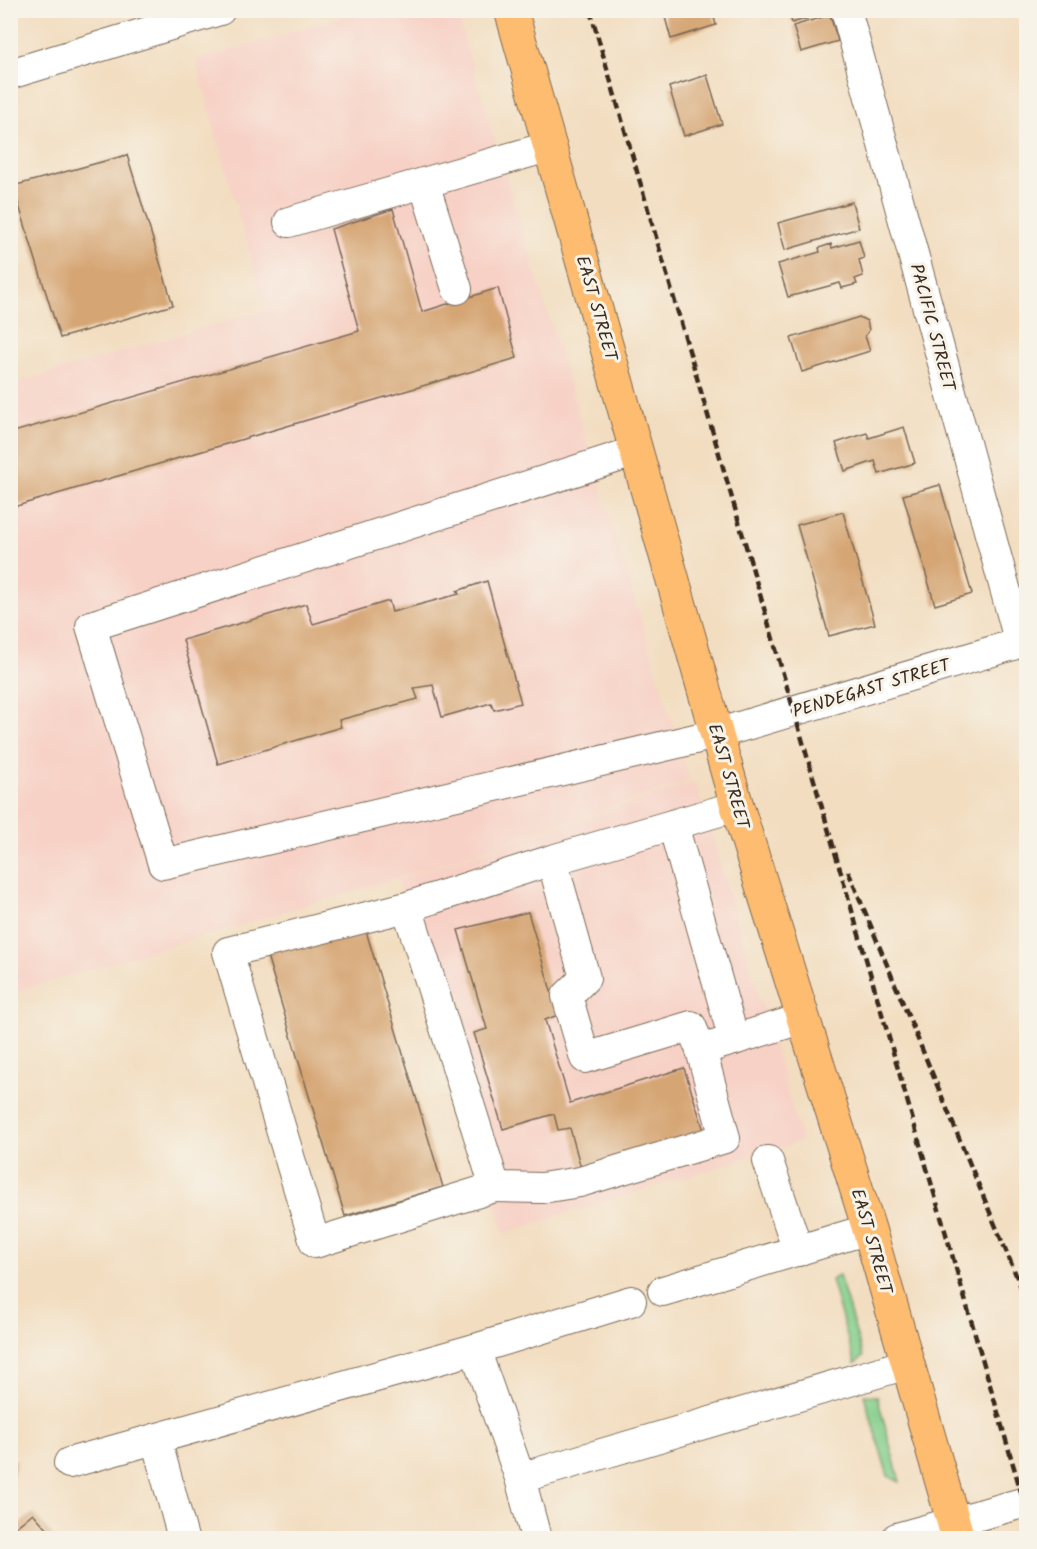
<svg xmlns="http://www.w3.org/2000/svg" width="1037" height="1549" font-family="Kalam,sans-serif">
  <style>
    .built { fill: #f7d1c6 }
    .green { fill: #85cf8c; stroke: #607c55; stroke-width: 1.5 }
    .building { fill: #d5a573 }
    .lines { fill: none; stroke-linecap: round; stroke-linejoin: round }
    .minor-casing { stroke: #7b6957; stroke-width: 32 }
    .major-casing { stroke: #7b6957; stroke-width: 35 }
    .minor { stroke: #fff; stroke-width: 30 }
    .major { stroke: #fdbc70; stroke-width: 33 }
    .rail { stroke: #3b2a1e; stroke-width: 4.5; stroke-dasharray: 9 4.5; stroke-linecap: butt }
    .labels { text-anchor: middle; stroke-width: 6; stroke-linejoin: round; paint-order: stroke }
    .street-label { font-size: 18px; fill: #3b2a1e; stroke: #f7f3e8 }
  </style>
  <rect width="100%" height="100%" fill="#f7f3e8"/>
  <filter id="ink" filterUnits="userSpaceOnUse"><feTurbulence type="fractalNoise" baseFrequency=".0167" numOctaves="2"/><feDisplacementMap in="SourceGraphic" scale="12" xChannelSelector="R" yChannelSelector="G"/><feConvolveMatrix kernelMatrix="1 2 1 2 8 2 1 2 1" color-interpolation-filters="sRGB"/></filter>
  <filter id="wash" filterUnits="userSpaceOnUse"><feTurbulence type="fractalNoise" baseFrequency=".008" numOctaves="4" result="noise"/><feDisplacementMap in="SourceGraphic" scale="24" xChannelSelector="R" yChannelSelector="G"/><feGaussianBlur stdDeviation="1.35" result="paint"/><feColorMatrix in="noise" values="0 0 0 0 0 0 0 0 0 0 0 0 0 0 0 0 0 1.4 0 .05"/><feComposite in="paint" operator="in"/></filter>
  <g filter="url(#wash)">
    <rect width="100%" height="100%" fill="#f2ddc0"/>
    <g class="built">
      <path d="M363,11H456L690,781L405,876L11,993V384L265,310L196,60Z"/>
      <path d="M696,782L802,1141L504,1233L397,880Z"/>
    </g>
    <g class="green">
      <path d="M839,1275L863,1357L855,1364L831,1280Z"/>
      <path d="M864,1395L877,1396L900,1482L888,1476Z"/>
    </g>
    <g id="blocks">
      <g class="building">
        <path d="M663,10H712L716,25L671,39Z"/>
        <path d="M788,10H831V11L792,23Z"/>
        <path d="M830,15L838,41L801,52L793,26Z"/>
        <path d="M707,75L722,124L684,136L669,87Z"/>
        <path d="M127,155L173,305L60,338L13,186Z"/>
        <path d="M852,202L859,228L785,250L778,223Z"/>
        <path d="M393,209L422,312L498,288L517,358L10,508V433L359,331L331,229Z"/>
        <path d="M859,240L864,258L859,260L863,276L855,279L857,284L842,288L840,283L788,297L778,264L820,252L819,248L831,244L832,248Z"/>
        <path d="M859,317L867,321L869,330L865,336L870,351L802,372L791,338Z"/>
        <path d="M904,427L915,463L879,474L875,461L845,471L836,443L867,433L869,438Z"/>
        <path d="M940,485L972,594L935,605L903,495Z"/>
        <path d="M843,512L875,624L829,636L797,525Z"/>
        <path d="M487,581L521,703L494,710L491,703L442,717L433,685L414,688L418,699L339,720L341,727L218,764L183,640L306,604L313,624L389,601L392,612L459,594L457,591Z"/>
        <path d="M528,912L558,1015L545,1020L570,1103L684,1068L706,1137L582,1172L570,1128L558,1130L554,1114L503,1129L474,1033L487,1029L458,930Z"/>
        <path d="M363,921L443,1187L345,1216L265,949Z"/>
        <path d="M10,1459L17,1460L11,1484H10Z"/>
        <path d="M33,1513L55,1538H10V1532Z"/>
      </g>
    </g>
  </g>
  <g filter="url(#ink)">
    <use href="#blocks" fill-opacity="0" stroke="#7b6957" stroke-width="1.5"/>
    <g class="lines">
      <g class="minor-casing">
        <g id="minor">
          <path d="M846,10L1020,643"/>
          <path d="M10,74L220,10"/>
          <path d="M424,183L457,289"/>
          <path d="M289,222L551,146"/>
          <path d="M637,451L91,626L163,864L716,734L1026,641"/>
          <path d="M673,825L734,1040"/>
          <path d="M407,907L228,952L315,1243L495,1187L407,907L552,860"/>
          <path d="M701,1050L691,1026L585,1058L567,996L585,978L552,860L737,806"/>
          <path d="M768,1161L798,1251"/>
          <path d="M495,1187L542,1188L580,1182L725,1138L701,1050L804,1018"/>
          <path d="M663,1291L869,1229"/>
          <path d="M475,1349L520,1478L536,1538"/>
          <path d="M156,1439L183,1538"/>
          <path d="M69,1463L475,1349L631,1301"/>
          <path d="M520,1478L907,1364"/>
          <path d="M897,1538L1026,1502"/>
        </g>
      </g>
      <g class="major-casing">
        <path id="major" d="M511,10L737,806L869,1229L958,1538"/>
      </g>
      <use href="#minor" class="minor"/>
      <use href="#major" class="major"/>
      <g class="rail">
        <path d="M590,10L1026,1509"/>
        <path d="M848,871L1026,1299"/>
      </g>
    </g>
  </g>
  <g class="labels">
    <g class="street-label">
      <text transform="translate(597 308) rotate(74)" y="6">EAST STREET</text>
      <text transform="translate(933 327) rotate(75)" y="6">PACIFIC STREET</text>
      <text transform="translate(871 688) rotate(-17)" y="6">PENDEGAST STREET</text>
      <text transform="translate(729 776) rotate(74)" y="6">EAST STREET</text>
      <text transform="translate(872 1241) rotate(74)" y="6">EAST STREET</text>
    </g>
  </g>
  <rect width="1037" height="1549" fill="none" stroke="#f7f3e8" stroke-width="36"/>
</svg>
